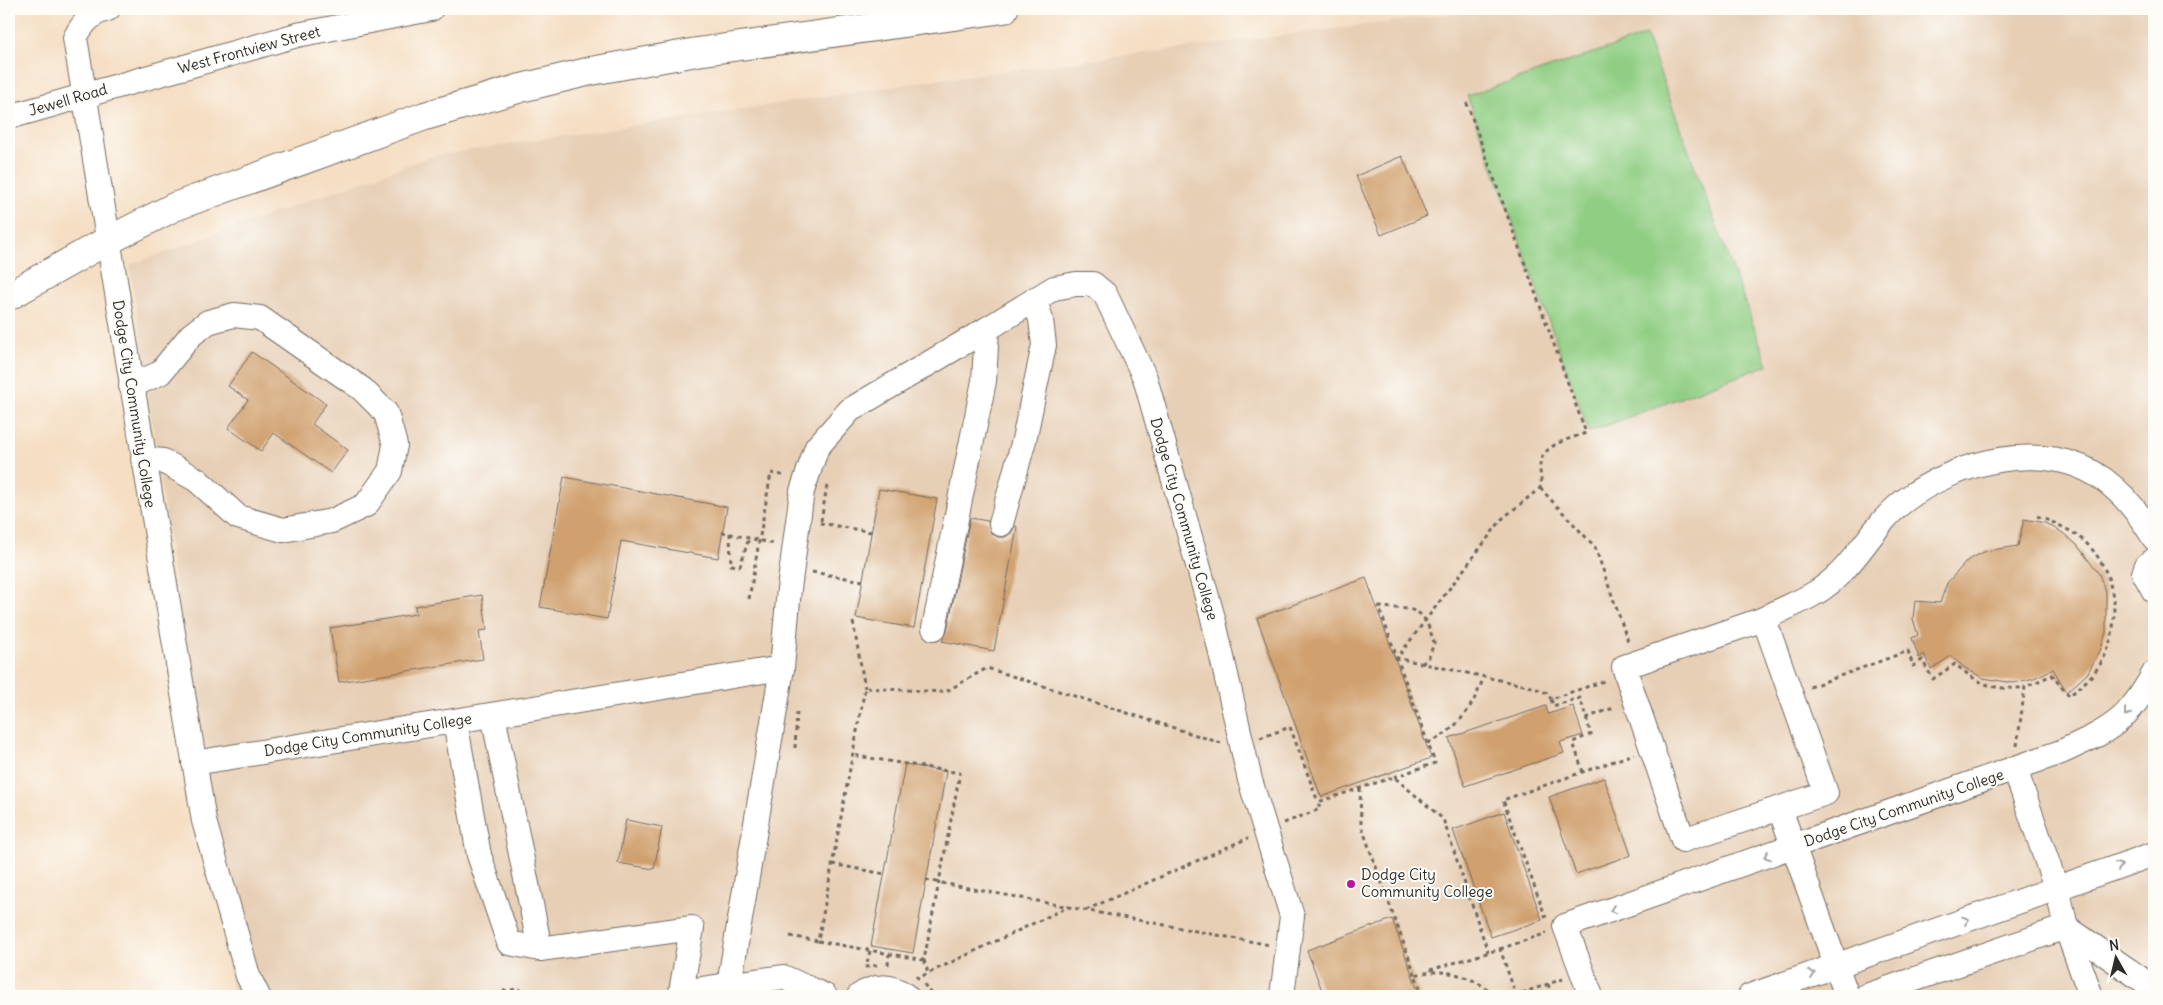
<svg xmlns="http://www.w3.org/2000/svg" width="2163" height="1005" font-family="Delius,sans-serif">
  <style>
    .built { fill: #e7cfb6 }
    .green { fill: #90ce83; stroke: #5e7c57 }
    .building { fill: #d0a06e }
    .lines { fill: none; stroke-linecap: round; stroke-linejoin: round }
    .minor-casing { stroke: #726a60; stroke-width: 26 }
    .highway-casing { stroke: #726a60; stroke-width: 30 }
    .path { stroke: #726a60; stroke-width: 3; stroke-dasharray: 4 4; stroke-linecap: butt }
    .minor { stroke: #fff; stroke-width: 24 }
    .highway { stroke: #fff; stroke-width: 28 }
    .oneway { stroke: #a0a0a0 }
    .poi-dot { fill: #b5179e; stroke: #fdfcf7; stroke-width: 2 }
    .labels { text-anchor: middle; stroke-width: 4; stroke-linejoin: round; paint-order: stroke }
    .street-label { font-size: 15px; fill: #2b2b2b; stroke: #fdfcf7 }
    .poi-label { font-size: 15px; fill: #2b2b2b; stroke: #fdfcf7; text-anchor: start }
  </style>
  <rect width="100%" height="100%" fill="#fdfcf7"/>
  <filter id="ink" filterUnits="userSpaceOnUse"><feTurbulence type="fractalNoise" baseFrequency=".02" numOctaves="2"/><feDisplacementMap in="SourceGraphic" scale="10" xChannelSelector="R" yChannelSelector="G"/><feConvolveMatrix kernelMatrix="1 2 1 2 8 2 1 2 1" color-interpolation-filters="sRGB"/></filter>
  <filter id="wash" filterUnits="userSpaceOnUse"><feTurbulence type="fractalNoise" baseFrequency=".0096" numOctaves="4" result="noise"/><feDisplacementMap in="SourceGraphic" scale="20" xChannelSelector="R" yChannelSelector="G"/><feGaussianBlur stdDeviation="1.12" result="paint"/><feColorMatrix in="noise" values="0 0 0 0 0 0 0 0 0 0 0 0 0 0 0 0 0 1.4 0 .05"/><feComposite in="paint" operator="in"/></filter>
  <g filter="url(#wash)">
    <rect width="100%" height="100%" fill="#f5dec3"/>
    <path class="built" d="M1492,9H2154V996H233L130,265L432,156L941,79Z"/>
    <path class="green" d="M1646,35L1768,365L1589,432L1467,96Z"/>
    <g id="blocks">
      <g class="building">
        <path d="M1402,156L1427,216L1381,235L1356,176Z"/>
        <path d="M252,352L326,404L312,424L348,450L331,473L274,433L261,451L228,428L248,400L228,386Z"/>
        <path d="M564,477L727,507L718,558L621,541L607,619L540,607Z"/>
        <path d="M879,489L937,499L914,628L856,618Z"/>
        <path d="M970,518L988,521L991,533L998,537H1005L1011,533L1015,526L1017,527L994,651L942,641L947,631Z"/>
        <path d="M2024,519L2045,523L2063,533L2077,545L2099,574L2106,593V632L2101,649L2087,674L2067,692L2053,669L2034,678L2014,683L1983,678L1965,668L1951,656L1931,669L1924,654L1919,658L1912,638L1918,635L1913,619L1915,601L1940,603L1947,583L1968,560L1986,551L2018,546Z"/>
        <path d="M1366,578L1431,758L1321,797L1257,618Z"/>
        <path d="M482,595L487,630L479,631L483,659L339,682L330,628L416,614L415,606Z"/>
        <path d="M1546,706L1548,714L1573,706L1583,735L1560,742L1564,753L1465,786L1449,738Z"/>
        <path d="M905,764L946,772L913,953L871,946Z"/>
        <path d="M1604,778L1631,855L1576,874L1549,797Z"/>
        <path d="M1504,812L1542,920L1491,937L1453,830Z"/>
        <path d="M626,820L662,827L654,869L618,863Z"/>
        <path d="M1392,919L1420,996H1324L1307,950Z"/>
      </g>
    </g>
  </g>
  <g filter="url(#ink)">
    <use href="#blocks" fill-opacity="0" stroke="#726a60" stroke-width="1"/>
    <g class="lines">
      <g class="minor-casing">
        <g id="minor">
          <path d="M108,9C92,12 82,24 75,38L204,821L248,976L258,996"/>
          <path d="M9,117L297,35L431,9"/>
          <path d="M131,386L160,373L191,335L208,322L234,315L260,318L362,389L386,413L395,445L390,471L366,505L332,521L283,530L238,517L197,480L163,461L143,459"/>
          <path d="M1001,524L1024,440L1044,345L1041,320L1035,299"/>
          <path d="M2154,560L2147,565L2144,573L2154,591"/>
          <path d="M1764,619L1826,793L1683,840L1624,667Z"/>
          <path d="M1764,619C1787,606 1813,598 1833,580C1860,557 1875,523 1904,501C1956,461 2045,438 2103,479C2124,494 2141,516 2154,538"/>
          <path d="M934,628L984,381L987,329L1054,288L1076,284H1093L1105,294L1145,378L1213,618L1250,780L1292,916L1282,996"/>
          <path d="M493,715L540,949L692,928L681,992L783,977L825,996"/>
          <path d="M455,721L479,855L509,943L540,949"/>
          <path d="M194,763L782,668"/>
          <path d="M2015,769L2059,896L2066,927L2091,996"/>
          <path d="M1780,809L1847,996"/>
          <path d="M729,985L782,668L789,589L802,491L817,447L850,410L987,329"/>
          <path d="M859,996C874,985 891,984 906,996"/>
          <path d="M1591,996L1565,926L2061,752C2110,730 2128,722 2154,673"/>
          <path d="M1750,996L2154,854"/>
          <path d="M1866,996L2066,927L2154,988"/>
        </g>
      </g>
      <g class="highway-casing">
        <path id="highway" d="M9,296L92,249L174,207L425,116L521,88L591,71L697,52L1004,9"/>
      </g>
      <g class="path">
        <path d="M1540,488L1595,547L1629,644"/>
        <path d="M821,521L827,486"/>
        <path d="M820,523L871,532"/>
        <path d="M722,532L775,544"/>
        <path d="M730,533L731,565L740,566L749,538"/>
        <path d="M812,572L863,581"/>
        <path d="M749,599L771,473L786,476"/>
        <path d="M853,622L865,688"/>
        <path d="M1422,664L1429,657L1434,643C1423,604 1415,610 1379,607L1397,658L1532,687L1547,693L1551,699"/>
        <path d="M1810,687L1908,651L1913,666L1922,660L1933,679L1955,664C1977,683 1995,692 2025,687"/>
        <path d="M1586,718L1616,707"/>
        <path d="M1260,738L1290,727L1318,802"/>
        <path d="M1428,743C1457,731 1474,706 1484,676"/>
        <path d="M2017,746L2025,687L2052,675L2069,696C2080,687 2091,678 2099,666C2123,630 2118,572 2085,542C2071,529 2054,523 2037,516"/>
        <path d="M795,748L797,711"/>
        <path d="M1583,772L1573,742L1591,734L1580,698L1553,706L1551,699L1607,680"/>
        <path d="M1394,777L1435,763L1397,658L1502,519L1540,488C1543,480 1539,473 1540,465C1542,444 1570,439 1586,433L1466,101"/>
        <path d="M1360,788L1361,825L1415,975"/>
        <path d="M1284,823L1320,809L1318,802L1394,777L1443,819L1488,952"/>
        <path d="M832,864L885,874"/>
        <path d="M926,880L1270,945"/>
        <path d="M1086,910L1248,838"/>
        <path d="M1546,918L1503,800L1634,754"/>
        <path d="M790,936L818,941L865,688L945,692L987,668L1221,743"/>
        <path d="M818,941L924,960L960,773L852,755"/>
        <path d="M1500,949L1547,933"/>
        <path d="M870,951L866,967L877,965"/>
        <path d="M924,960L928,973"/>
        <path d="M888,965L889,954"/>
        <path d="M1430,970L1500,949L1516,995L1563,979"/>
        <path d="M916,976L918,978L1068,907"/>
        <path d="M924,984L932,996"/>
        <path d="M1548,984L1552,996"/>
        <path d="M503,991L519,989L520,996"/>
        <path d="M975,996H976"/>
        <path d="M1423,996L1415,975C1442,967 1474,975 1495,996"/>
      </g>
      <use href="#minor" class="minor"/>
      <use href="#highway" class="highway"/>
    </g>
    <defs><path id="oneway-chevron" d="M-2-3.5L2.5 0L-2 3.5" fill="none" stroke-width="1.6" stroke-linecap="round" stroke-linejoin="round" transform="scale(1.25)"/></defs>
    <g class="oneway">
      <use href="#oneway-chevron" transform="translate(2127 713) rotate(129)"/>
      <use href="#oneway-chevron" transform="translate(1767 856) rotate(161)"/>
      <use href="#oneway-chevron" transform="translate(2119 866) rotate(-19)"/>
      <use href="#oneway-chevron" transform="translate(1613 910) rotate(161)"/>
      <use href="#oneway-chevron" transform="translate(1966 920) rotate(-19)"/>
      <use href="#oneway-chevron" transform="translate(1812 974) rotate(-19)"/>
    </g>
  </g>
  <circle class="poi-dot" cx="1351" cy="884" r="5"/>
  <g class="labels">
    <g class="street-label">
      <text transform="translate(249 50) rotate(-15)" y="5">West Frontview Street</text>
      <text transform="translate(68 100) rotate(-16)" y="5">Jewell Road</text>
      <text transform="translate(134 404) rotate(81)" y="5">Dodge City Community College</text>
      <text transform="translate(1184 519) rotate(74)" y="5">Dodge City Community College</text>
      <text transform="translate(368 735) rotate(-9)" y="5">Dodge City Community College</text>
      <text transform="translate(1904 808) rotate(-19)" y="5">Dodge City Community College</text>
    </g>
    <g class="poi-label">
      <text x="1361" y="880">Dodge City<tspan x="1361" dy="17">Community College</tspan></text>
    </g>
  </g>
  <rect width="2163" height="1005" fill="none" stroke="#fdfcf7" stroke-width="30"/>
  <g transform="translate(2116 958) rotate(352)" stroke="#fdfcf7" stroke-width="4" paint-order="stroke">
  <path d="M0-4L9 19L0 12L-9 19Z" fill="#2b2b2b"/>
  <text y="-8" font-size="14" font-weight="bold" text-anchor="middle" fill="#2b2b2b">N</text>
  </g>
</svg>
